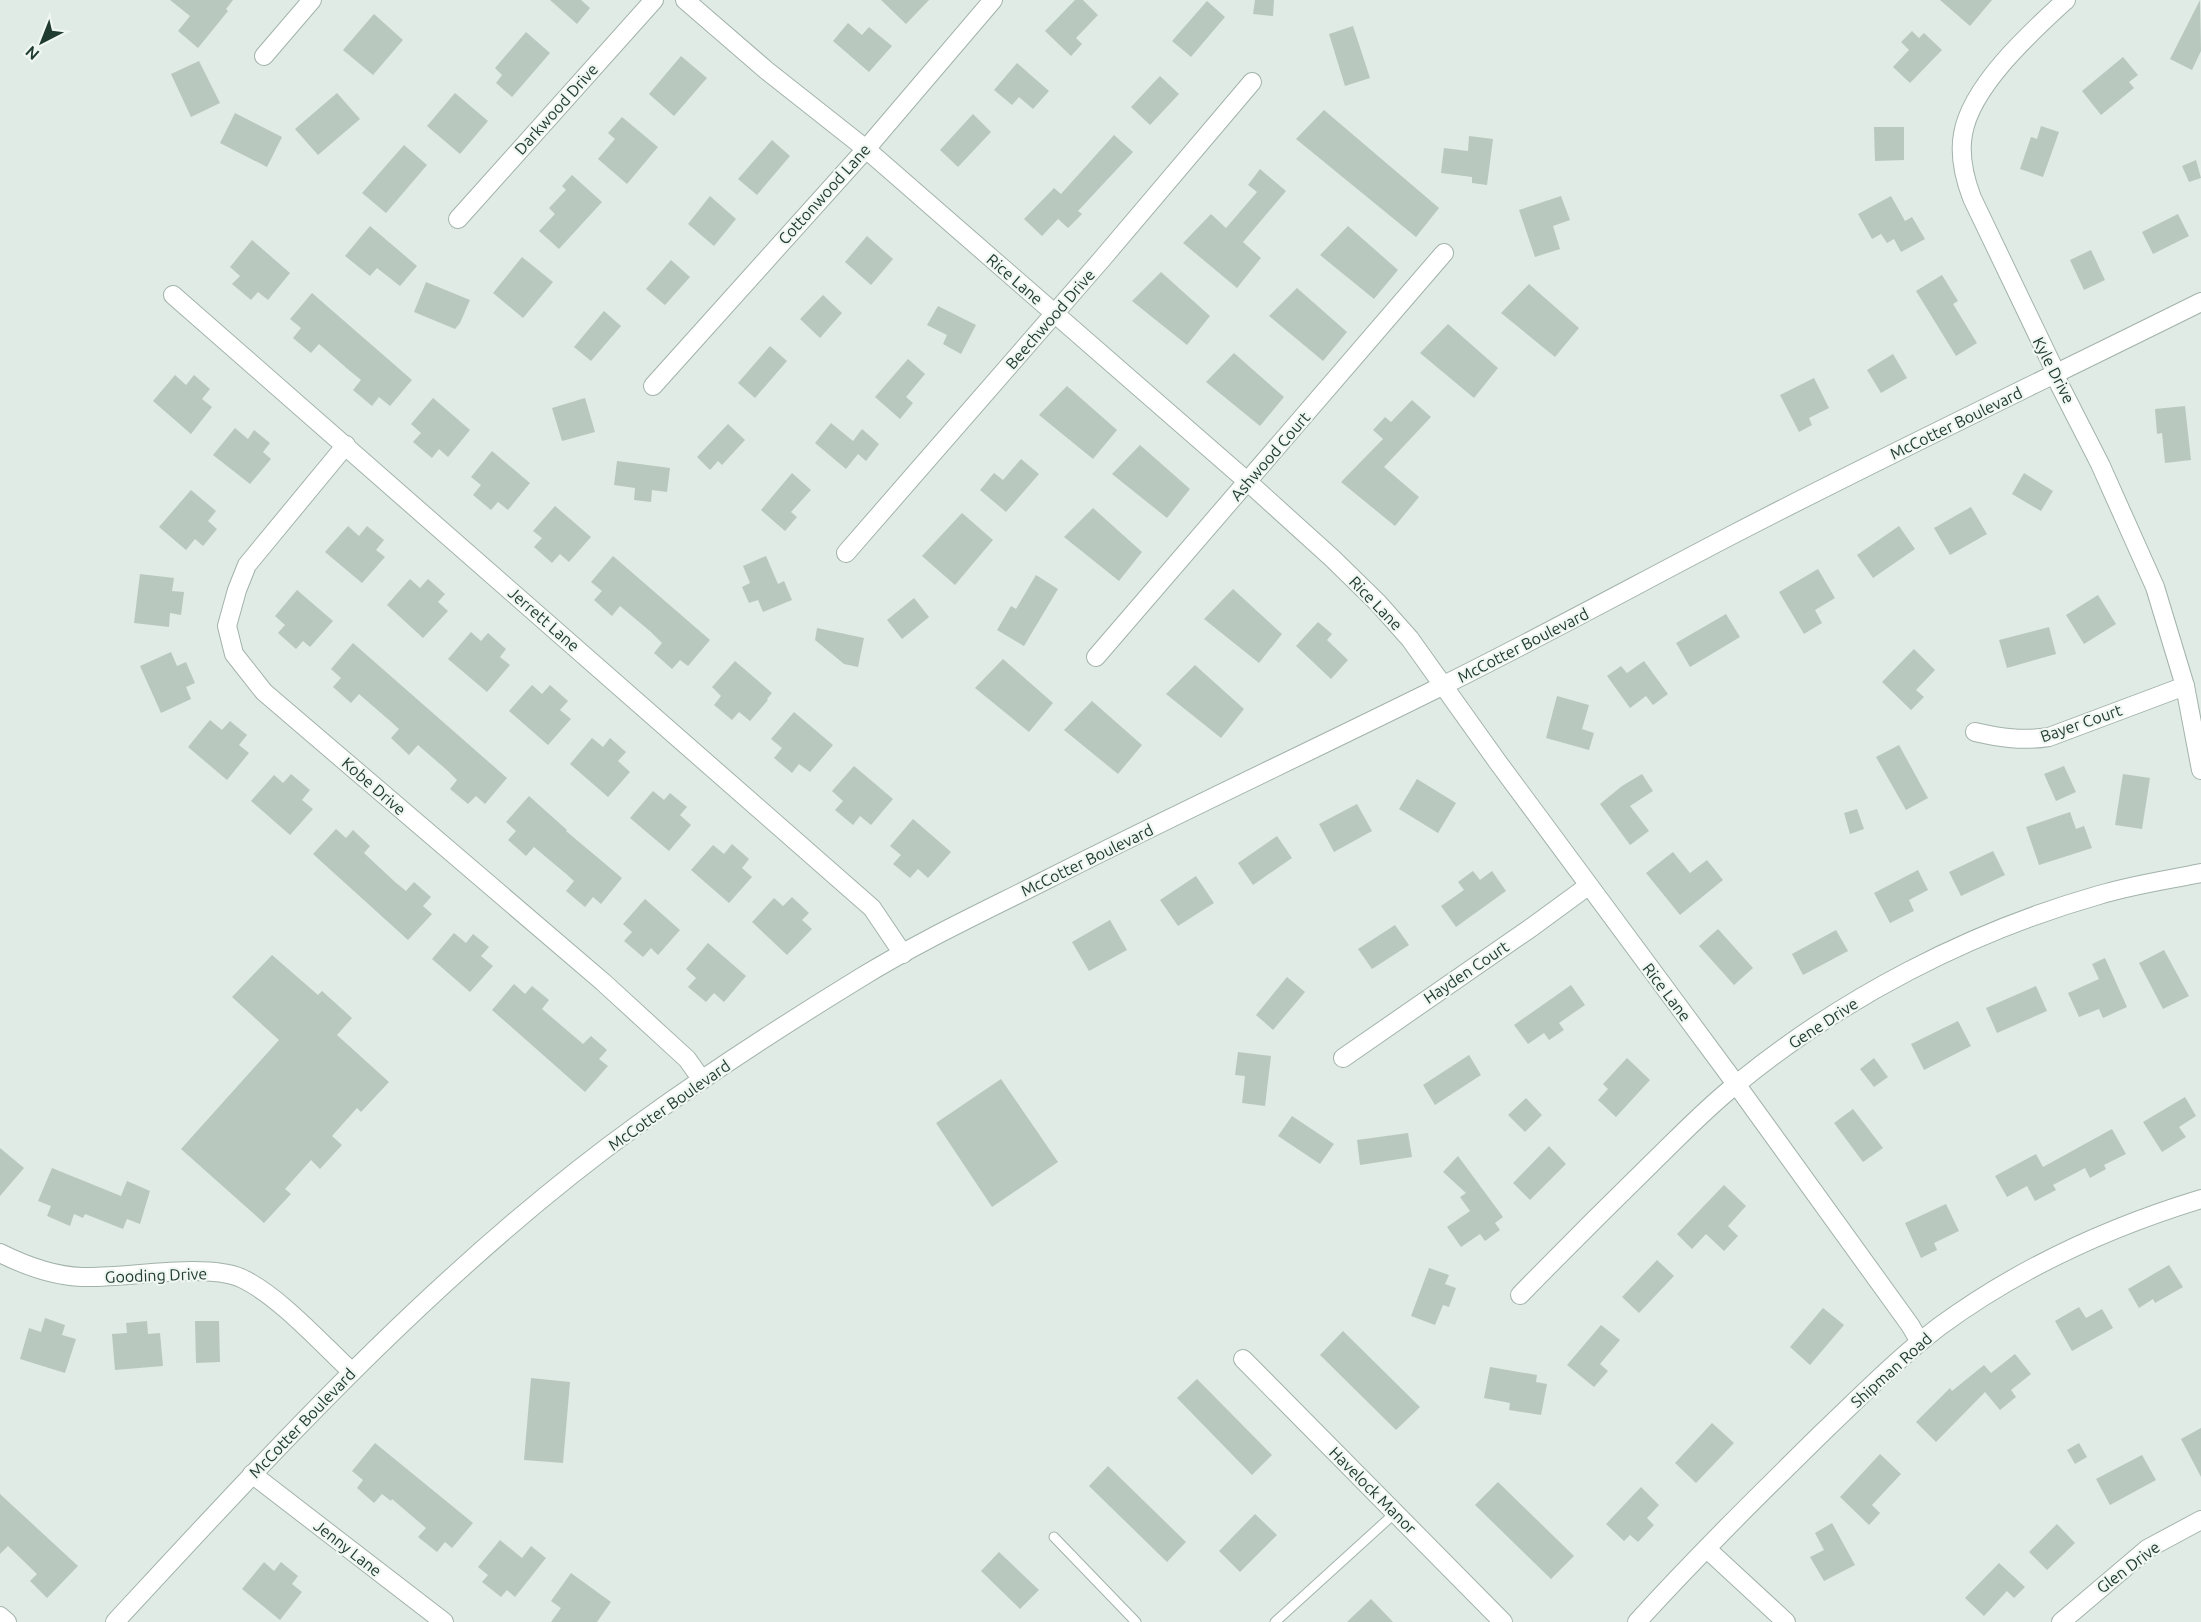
<svg xmlns="http://www.w3.org/2000/svg" width="2201" height="1622" font-family="Ubuntu,sans-serif">
  <style>
    .building { fill: #b8c8bf }
    .lines { fill: none; stroke-linecap: round; stroke-linejoin: round }
    .service-casing { stroke: #a2b3aa; stroke-width: 11 }
    .minor-casing { stroke: #a2b3aa; stroke-width: 20 }
    .tertiary-casing { stroke: #a2b3aa; stroke-width: 20 }
    .service { stroke: #fff; stroke-width: 9 }
    .minor { stroke: #fff; stroke-width: 18 }
    .tertiary { stroke: #fff; stroke-width: 18 }
    .labels { text-anchor: middle; stroke-width: 4.5; stroke-linejoin: round; paint-order: stroke }
    .street-label { font-size: 16px; fill: #203b30; stroke: #f0f7f2 }
  </style>
  <rect width="100%" height="100%" fill="#dfebe4"/>
  <g class="building">
    <path d="M170,0H233L226,9L228,11L198,48L178,31L190,16Z"/>
    <path d="M550,0H581L590,8L577,24Z"/>
    <path d="M881,0H929L906,24Z"/>
    <path d="M1075,0H1083L1098,15L1076,38L1082,44L1071,56L1045,31Z"/>
    <path d="M1255,0H1274L1273,16L1253,14Z"/>
    <path d="M1940,0H1992L1970,26Z"/>
    <path d="M2200,0L2201,51L2192,70L2170,59Z"/>
    <path d="M1207,1L1225,17L1191,57L1172,41Z"/>
    <path d="M374,14L403,40L373,75L343,50Z"/>
    <path d="M848,23L862,35L869,27L892,46L869,72L833,41Z"/>
    <path d="M1353,26L1370,78L1345,86L1329,34Z"/>
    <path d="M1912,31L1919,38L1924,33L1942,50L1910,83L1893,67L1909,50L1901,42Z"/>
    <path d="M526,32L550,53L512,97L496,83L502,75L495,68Z"/>
    <path d="M681,56L707,78L674,116L649,94Z"/>
    <path d="M2123,57L2138,75L2129,82L2134,88L2101,115L2082,91Z"/>
    <path d="M199,61L220,103L191,117L171,74Z"/>
    <path d="M1017,63L1049,91L1033,109L1019,97L1012,105L994,90Z"/>
    <path d="M1160,76L1179,94L1150,125L1131,107Z"/>
    <path d="M337,93L360,119L318,155L295,129Z"/>
    <path d="M455,93L488,121L460,154L427,126Z"/>
    <path d="M1324,110L1439,208L1416,237L1296,139Z"/>
    <path d="M235,113L282,137L267,167L220,143Z"/>
    <path d="M973,114L991,132L958,167L940,150Z"/>
    <path d="M622,117L658,147L627,184L598,159L615,139L608,133Z"/>
    <path d="M2041,126L2059,132L2043,177L2020,169L2031,137L2037,139Z"/>
    <path d="M1874,127H1904V160L1875,161Z"/>
    <path d="M1114,135L1133,152L1078,211L1082,214L1068,228L1058,219L1042,236L1024,219L1054,188L1061,194Z"/>
    <path d="M1469,136L1493,139L1487,185L1472,183V177L1441,173L1444,148L1468,151Z"/>
    <path d="M772,140L790,156L757,195L738,179Z"/>
    <path d="M404,145L427,165L386,213L362,193Z"/>
    <path d="M2196,160L2201,178L2189,182L2182,166Z"/>
    <path d="M1260,169L1286,191L1243,242L1261,258L1237,288L1183,243L1211,214L1226,228L1257,192L1248,185Z"/>
    <path d="M572,175L602,202L559,249L539,231L555,214L549,208L566,190L562,186Z"/>
    <path d="M710,196L736,219L714,246L688,224Z"/>
    <path d="M1561,196L1570,220L1553,226L1560,249L1535,257L1519,210Z"/>
    <path d="M1891,196L1905,221L1912,217L1925,239L1901,252L1894,239L1887,243L1881,234L1872,239L1858,214Z"/>
    <path d="M2178,214L2189,236L2153,254L2142,232Z"/>
    <path d="M370,226L417,266L400,286L377,268L370,276L345,256Z"/>
    <path d="M1348,226L1398,270L1374,299L1320,255Z"/>
    <path d="M867,236L893,259L871,285L845,262Z"/>
    <path d="M252,240L290,273L268,300L258,292L251,300L232,284L240,276L230,267Z"/>
    <path d="M2091,250L2105,280L2084,290L2070,260Z"/>
    <path d="M522,257L553,282L523,318L493,293Z"/>
    <path d="M671,260L690,277L665,305L646,289Z"/>
    <path d="M1161,272L1210,316L1187,345L1132,301Z"/>
    <path d="M1942,275L1958,301L1953,304L1977,343L1956,356L1916,291Z"/>
    <path d="M426,282L470,300L460,323L455,329L414,312Z"/>
    <path d="M1529,284L1579,328L1555,357L1501,313Z"/>
    <path d="M1297,288L1347,332L1323,361L1269,316Z"/>
    <path d="M312,293L412,380L390,406L379,397L372,406L353,390L361,380L350,371L319,344L311,353L293,338L301,328L290,319Z"/>
    <path d="M823,295L842,313L820,338L800,319Z"/>
    <path d="M938,306L976,325L961,354L943,344L947,335L927,325Z"/>
    <path d="M604,311L621,326L591,361L574,347Z"/>
    <path d="M1448,324L1498,368L1474,398L1420,353Z"/>
    <path d="M770,346L787,361L755,398L738,383Z"/>
    <path d="M1234,353L1284,397L1260,426L1206,382Z"/>
    <path d="M1893,354L1907,378L1881,393L1867,370Z"/>
    <path d="M908,359L925,374L906,397L913,403L900,419L875,397Z"/>
    <path d="M175,375L186,385L194,375L210,389L202,399L212,407L191,434L153,401Z"/>
    <path d="M1814,378L1829,408L1809,418L1812,425L1799,432L1780,395Z"/>
    <path d="M1067,386L1117,430L1093,459L1039,415Z"/>
    <path d="M433,398L470,430L448,457L439,449L432,458L413,442L421,433L411,424Z"/>
    <path d="M585,398L595,432L562,441L552,408Z"/>
    <path d="M1412,400L1431,417L1384,467L1419,497L1395,526L1341,482L1383,439L1373,430L1385,417L1391,422Z"/>
    <path d="M2185,406L2191,460L2165,463L2162,433L2157,434L2155,409Z"/>
    <path d="M831,423L853,441L862,429L879,444L866,461L858,454L846,469L815,443Z"/>
    <path d="M728,424L745,440L722,465L718,461L710,470L697,457Z"/>
    <path d="M235,428L248,439L254,430L270,443L263,452L271,459L250,484L213,455Z"/>
    <path d="M1140,445L1190,489L1167,518L1112,474Z"/>
    <path d="M492,451L530,483L508,510L498,502L491,510L473,495L481,485L471,477Z"/>
    <path d="M1021,459L1039,474L1006,512L980,490L994,473L1003,480Z"/>
    <path d="M617,461L670,468L667,492L652,490L651,502L634,500L635,488L614,485Z"/>
    <path d="M792,473L811,490L791,512L797,517L785,531L761,510Z"/>
    <path d="M2024,473L2053,491L2041,511L2012,494Z"/>
    <path d="M191,490L216,511L208,521L217,529L203,546L195,539L186,550L159,527Z"/>
    <path d="M555,506L591,537L569,562L560,554L552,563L534,547L542,538L533,531Z"/>
    <path d="M1971,507L1987,534L1950,555L1934,528Z"/>
    <path d="M1093,508L1142,552L1119,581L1064,537Z"/>
    <path d="M962,513L993,540L955,585L922,556Z"/>
    <path d="M348,526L359,536L367,526L384,540L376,550L385,557L362,583L325,552Z"/>
    <path d="M1899,526L1915,549L1873,578L1857,555Z"/>
    <path d="M613,556L710,640L688,666L680,660L672,669L654,653L662,643L651,632L620,606L612,616L594,600L602,591L591,582Z"/>
    <path d="M766,556L778,584L784,581L792,600L763,612L758,600L749,603L742,587L750,583L743,566Z"/>
    <path d="M1818,569L1835,598L1815,610L1822,623L1804,634L1779,592Z"/>
    <path d="M140,574L174,578L172,591L184,592L181,615L170,613L169,627L134,623Z"/>
    <path d="M1036,575L1058,589L1024,646L997,630L1011,606L1016,609Z"/>
    <path d="M410,579L420,588L428,579L445,594L438,602L448,611L423,638L387,605Z"/>
    <path d="M1233,589L1282,634L1259,663L1204,619Z"/>
    <path d="M297,590L333,621L310,647L303,641L296,649L278,633L285,625L275,616Z"/>
    <path d="M2098,595L2116,624L2084,644L2066,615Z"/>
    <path d="M914,598L929,617L902,639L887,620Z"/>
    <path d="M1726,614L1740,637L1690,667L1676,643Z"/>
    <path d="M1318,622L1332,634L1327,640L1348,660L1331,679L1296,646Z"/>
    <path d="M2049,627L2056,654L2007,668L1999,640Z"/>
    <path d="M817,628L864,638L858,667L844,664L815,640Z"/>
    <path d="M471,632L481,641L488,633L506,649L500,657L510,665L487,692L448,659Z"/>
    <path d="M353,643L507,778L485,804L476,796L468,804L450,789L457,780L448,771L418,745L409,755L391,738L399,729L389,720L359,694L351,703L333,687L341,678L331,669Z"/>
    <path d="M1914,649L1935,670L1916,690L1924,697L1911,710L1882,682Z"/>
    <path d="M171,652L177,666L186,662L195,683L186,687L191,699L161,713L140,666Z"/>
    <path d="M1003,659L1053,703L1029,732L975,688Z"/>
    <path d="M735,661L772,693L767,699L768,700L750,721L739,712L732,720L714,705L721,696L712,687Z"/>
    <path d="M1644,661L1668,694L1653,705L1646,696L1630,708L1607,676L1621,666L1627,673Z"/>
    <path d="M1195,665L1244,709L1221,738L1166,694Z"/>
    <path d="M532,685L542,694L550,685L568,701L560,710L571,719L548,745L509,711Z"/>
    <path d="M1557,696L1589,705L1582,729L1594,733L1589,750L1546,738Z"/>
    <path d="M1092,701L1142,745L1118,774L1064,730Z"/>
    <path d="M794,712L833,745L810,772L799,764L792,773L774,758L782,748L771,739Z"/>
    <path d="M210,720L222,730L230,721L247,735L239,745L249,753L227,780L188,747Z"/>
    <path d="M592,738L603,747L610,738L626,752L618,761L630,772L608,797L570,764Z"/>
    <path d="M1899,745L1928,798L1906,810L1876,757Z"/>
    <path d="M854,766L893,799L871,825L860,816L853,825L835,810L843,801L832,791Z"/>
    <path d="M2064,766L2076,792L2056,801L2044,774Z"/>
    <path d="M291,774L310,790L302,800L313,809L290,835L251,801L274,775L283,783Z"/>
    <path d="M1642,774L1653,791L1630,806L1649,831L1630,845L1600,804L1622,786Z"/>
    <path d="M2123,774L2150,778L2142,829L2115,825Z"/>
    <path d="M1417,779L1456,803L1438,833L1399,809Z"/>
    <path d="M653,791L664,800L670,793L687,807L680,815L691,825L669,851L630,818Z"/>
    <path d="M529,796L567,830L566,831L622,878L601,904L593,897L585,907L566,891L574,881L565,873L534,847L526,856L508,840L516,831L506,822Z"/>
    <path d="M1357,804L1372,831L1334,852L1319,824Z"/>
    <path d="M1857,809L1864,829L1850,834L1844,813Z"/>
    <path d="M2070,812L2076,829L2084,826L2092,848L2039,865L2026,827Z"/>
    <path d="M913,819L951,852L928,878L918,869L910,878L893,864L901,855L890,846Z"/>
    <path d="M336,829L346,838L353,830L370,846L364,853L395,882L406,891L414,882L431,897L423,906L432,914L408,940L313,854Z"/>
    <path d="M1277,836L1292,858L1253,885L1238,863Z"/>
    <path d="M732,844L749,859L742,868L752,877L729,903L691,870L713,845L724,854Z"/>
    <path d="M1993,851L2005,875L1961,896L1949,872Z"/>
    <path d="M1673,852L1690,873L1707,860L1723,880L1680,915L1646,873Z"/>
    <path d="M1918,870L1928,890L1909,900L1914,911L1890,923L1874,893Z"/>
    <path d="M1473,871L1480,880L1492,871L1506,891L1456,927L1441,906L1464,890L1458,882Z"/>
    <path d="M1196,876L1214,903L1178,926L1160,900Z"/>
    <path d="M792,897L809,913L802,920L812,929L787,955L752,922L774,898L783,906Z"/>
    <path d="M645,899L680,930L658,955L651,948L643,957L624,941L632,932L623,924Z"/>
    <path d="M1110,920L1127,950L1089,971L1072,942Z"/>
    <path d="M1395,925L1409,945L1372,969L1358,949Z"/>
    <path d="M1718,929L1753,968L1734,985L1699,946Z"/>
    <path d="M1836,930L1848,951L1803,975L1792,954Z"/>
    <path d="M454,933L466,943L473,934L489,947L481,956L493,966L470,992L432,959Z"/>
    <path d="M708,943L746,976L724,1002L714,993L706,1002L688,987L696,978L686,969Z"/>
    <path d="M2164,950L2189,996L2163,1009L2139,963Z"/>
    <path d="M272,955L318,995L322,991L352,1018L337,1035L389,1082L361,1112L357,1108L332,1136L342,1145L320,1169L311,1160L285,1189L291,1194L264,1223L181,1149L279,1040L232,997Z"/>
    <path d="M2105,958L2127,1007L2103,1018L2099,1009L2079,1017L2068,993L2099,979L2092,964Z"/>
    <path d="M1287,977L1305,992L1273,1030L1256,1015Z"/>
    <path d="M514,984L525,994L532,986L549,1000L542,1009L583,1044L591,1036L607,1050L599,1059L608,1066L585,1092L492,1010Z"/>
    <path d="M1571,985L1585,1005L1559,1023L1564,1030L1549,1040L1544,1033L1528,1044L1514,1025Z"/>
    <path d="M2036,986L2047,1011L1997,1033L1986,1008Z"/>
    <path d="M1958,1021L1971,1046L1924,1070L1911,1044Z"/>
    <path d="M1238,1052L1271,1056L1265,1106L1242,1103L1245,1076L1235,1075Z"/>
    <path d="M1469,1055L1481,1075L1435,1105L1423,1085Z"/>
    <path d="M1627,1058L1650,1080L1616,1117L1598,1100L1608,1089L1603,1084Z"/>
    <path d="M1874,1058L1888,1077L1874,1087L1860,1069Z"/>
    <path d="M1001,1079L1058,1162L992,1207L936,1123Z"/>
    <path d="M2185,1097L2196,1116L2179,1127L2186,1137L2162,1152L2143,1122Z"/>
    <path d="M1526,1098L1542,1115L1525,1132L1508,1115Z"/>
    <path d="M1853,1109L1883,1148L1863,1162L1834,1123Z"/>
    <path d="M1292,1116L1334,1144L1320,1164L1278,1136Z"/>
    <path d="M2112,1129L2126,1154L2104,1165L2106,1169L2090,1178L2085,1168L2053,1185L2056,1190L2035,1201L2027,1186L2007,1197L1995,1176L2036,1154L2043,1167Z"/>
    <path d="M1408,1133L1412,1157L1360,1165L1357,1140Z"/>
    <path d="M1549,1146L1566,1164L1530,1200L1513,1183Z"/>
    <path d="M0,1148L24,1168L0,1196Z"/>
    <path d="M1458,1156L1503,1217L1495,1223L1500,1230L1485,1241L1480,1234L1461,1247L1447,1227L1470,1211L1460,1197L1466,1193L1443,1172Z"/>
    <path d="M52,1168L121,1196L127,1181L150,1191L140,1224L127,1219L123,1229L85,1214L83,1218L74,1214L70,1226L47,1216L51,1206L38,1201Z"/>
    <path d="M1724,1185L1746,1206L1728,1226L1738,1236L1724,1251L1706,1234L1692,1249L1677,1234Z"/>
    <path d="M1946,1204L1959,1231L1934,1243L1937,1250L1921,1258L1905,1223Z"/>
    <path d="M1657,1260L1674,1276L1639,1313L1622,1297Z"/>
    <path d="M2169,1265L2183,1287L2155,1303L2153,1299L2139,1308L2128,1289Z"/>
    <path d="M1429,1268L1449,1275L1445,1284L1456,1288L1449,1307L1443,1305L1435,1325L1411,1316Z"/>
    <path d="M2079,1307L2086,1318L2102,1309L2113,1328L2072,1351L2055,1321Z"/>
    <path d="M1823,1308L1844,1325L1810,1365L1790,1347Z"/>
    <path d="M45,1318L65,1325L62,1335L76,1339L65,1373L20,1359L29,1328L41,1332Z"/>
    <path d="M147,1321L148,1334L160,1333L163,1366L115,1370L112,1334L127,1333L126,1323Z"/>
    <path d="M195,1321H219L220,1362L196,1363Z"/>
    <path d="M1601,1325L1620,1340L1600,1364L1608,1371L1594,1387L1567,1365Z"/>
    <path d="M1343,1331L1420,1407L1396,1430L1320,1355Z"/>
    <path d="M2015,1354L2031,1374L2011,1390L2016,1397L2000,1410L1985,1392L1936,1442L1916,1422L1950,1388L1952,1391L1984,1365L1991,1373Z"/>
    <path d="M1490,1367L1537,1375L1536,1382L1547,1384L1541,1415L1509,1410L1510,1403L1484,1398Z"/>
    <path d="M531,1378L570,1382L563,1463L524,1460Z"/>
    <path d="M1197,1379L1272,1455L1252,1475L1177,1398Z"/>
    <path d="M1712,1423L1734,1443L1696,1483L1675,1463Z"/>
    <path d="M2201,1428V1477L2181,1439Z"/>
    <path d="M375,1443L473,1523L452,1548L445,1542L437,1552L418,1537L426,1528L392,1499L391,1501L382,1494L374,1503L357,1488L363,1480L352,1471Z"/>
    <path d="M2079,1443L2087,1457L2075,1464L2067,1450Z"/>
    <path d="M1880,1454L1901,1474L1872,1505L1880,1513L1869,1525L1840,1497Z"/>
    <path d="M2142,1455L2156,1480L2110,1505L2096,1479Z"/>
    <path d="M1108,1466L1186,1542L1167,1562L1089,1486Z"/>
    <path d="M1498,1482L1574,1556L1551,1579L1475,1505Z"/>
    <path d="M1641,1487L1659,1505L1647,1518L1654,1525L1638,1542L1630,1535L1624,1541L1606,1524Z"/>
    <path d="M0,1494L78,1566L47,1598L30,1581L37,1574L8,1546L0,1554Z"/>
    <path d="M1255,1514L1277,1535L1240,1572L1219,1551Z"/>
    <path d="M1832,1523L1855,1565L1824,1581L1810,1557L1824,1550L1815,1533Z"/>
    <path d="M2057,1524L2075,1543L2047,1570L2029,1552Z"/>
    <path d="M500,1540L522,1558L531,1546L546,1558L515,1597L507,1590L501,1597L482,1582L488,1575L478,1567Z"/>
    <path d="M999,1552L1039,1590L1020,1609L981,1571Z"/>
    <path d="M264,1562L274,1571L281,1562L298,1576L292,1584L302,1592L280,1620L242,1589Z"/>
    <path d="M1999,1563L2025,1587L2014,1598L2007,1591L1984,1616L1965,1598Z"/>
    <path d="M571,1573L611,1602L597,1622H551L561,1608L551,1601Z"/>
    <path d="M1371,1599L1393,1622H1347Z"/>
  </g>
  <g class="lines">
    <g class="service-casing">
      <g id="service">
        <path d="M1054,1537L1136,1622"/>
        <path d="M1275,1622L1395,1513"/>
      </g>
    </g>
    <g class="minor-casing">
      <g id="minor">
        <path d="M685,0L766,70L866,149L1248,482L1332,558L1378,603L1410,639L1497,761L1736,1084L1910,1325L1920,1342"/>
        <path d="M2066,0C2031,32 1971,86 1963,134C1959,156 1964,177 1972,198L2054,369V374L2100,464L2155,587L2185,686L2201,770"/>
        <path d="M264,56L312,0"/>
        <path d="M458,219L654,0"/>
        <path d="M173,295L872,908L903,954"/>
        <path d="M653,386L866,149L993,0"/>
        <path d="M346,445L247,565L237,590L227,626L234,654L264,692L603,982L687,1059L702,1080"/>
        <path d="M846,553L1102,259L1252,82"/>
        <path d="M1096,657L1444,253"/>
        <path d="M1975,732C2001,738 2022,741 2049,737L2185,686"/>
        <path d="M1343,1058L1532,927L1588,886"/>
        <path d="M0,1253C26,1266 53,1276 82,1277C125,1279 203,1262 241,1278C278,1295 321,1343 352,1372"/>
        <path d="M1520,1295C1563,1251 1607,1207 1652,1163C1680,1136 1707,1107 1738,1083C1842,998 1969,932 2099,895C2132,885 2167,880 2201,873"/>
        <path d="M1243,1359L1503,1622"/>
        <path d="M252,1474L444,1622"/>
        <path d="M1707,1549L1786,1622"/>
        <path d="M0,1616L7,1622"/>
        <path d="M1637,1622C1696,1557 1759,1495 1822,1433C1860,1397 1898,1358 1940,1326C2018,1269 2109,1227 2201,1199"/>
        <path d="M2061,1622L2147,1549L2201,1520"/>
      </g>
    </g>
    <g class="tertiary-casing">
      <path id="tertiary" d="M115,1622C279,1445 443,1265 640,1123C711,1072 785,1024 860,978C920,941 985,911 1048,879C1178,813 1311,751 1442,686C1539,638 1634,586 1730,536C1886,455 2044,380 2201,302"/>
    </g>
    <use href="#service" class="service"/>
    <use href="#minor" class="minor"/>
    <use href="#tertiary" class="tertiary"/>
  </g>
  <g class="labels">
    <g class="street-label">
      <text transform="translate(556 109) rotate(-48)" y="6">Darkwood Drive</text>
      <text transform="translate(824 194) rotate(-48)" y="6">Cottonwood Lane</text>
      <text transform="translate(1015 279) rotate(41)" y="6">Rice Lane</text>
      <text transform="translate(1050 319) rotate(-49)" y="6">Beechwood Drive</text>
      <text transform="translate(2054 370) rotate(63)" y="6">Kyle Drive</text>
      <text transform="translate(1956 423) rotate(-26)" y="6">McCotter Boulevard</text>
      <text transform="translate(1270 456) rotate(-49)" y="6">Ashwood Court</text>
      <text transform="translate(1376 603) rotate(46)" y="6">Rice Lane</text>
      <text transform="translate(544 619) rotate(41)" y="6">Jerrett Lane</text>
      <text transform="translate(1523 645) rotate(-27)" y="6">McCotter Boulevard</text>
      <text transform="translate(2081 723) rotate(-19)" y="6">Bayer Court</text>
      <text transform="translate(374 786) rotate(41)" y="6">Kobe Drive</text>
      <text transform="translate(1087 860) rotate(-26)" y="6">McCotter Boulevard</text>
      <text transform="translate(1466 972) rotate(-34)" y="6">Hayden Court</text>
      <text transform="translate(1667 992) rotate(53)" y="6">Rice Lane</text>
      <text transform="translate(1823 1023) rotate(-33)" y="6">Gene Drive</text>
      <text transform="translate(669 1105) rotate(-35)" y="6">McCotter Boulevard</text>
      <text transform="translate(156 1275) rotate(-2)" y="6">Gooding Drive</text>
      <text transform="translate(1891 1370) rotate(-42)" y="6">Shipman Road</text>
      <text transform="translate(302 1423) rotate(-46)" y="6">McCotter Boulevard</text>
      <text transform="translate(1373 1490) rotate(45)" y="6">Havelock Manor</text>
      <text transform="translate(348 1548) rotate(38)" y="6">Jenny Lane</text>
      <text transform="translate(2128 1567) rotate(-37)" y="6">Glen Drive</text>
    </g>
  </g>
  <g transform="translate(42 42) rotate(222)" stroke="#f0f7f2" stroke-width="4.5" paint-order="stroke">
  <path d="M0-4.5L10 22L0 15L-10 22Z" fill="#203b30"/>
  <text y="-9" font-size="16" font-weight="bold" text-anchor="middle" fill="#203b30">N</text>
  </g>
</svg>
